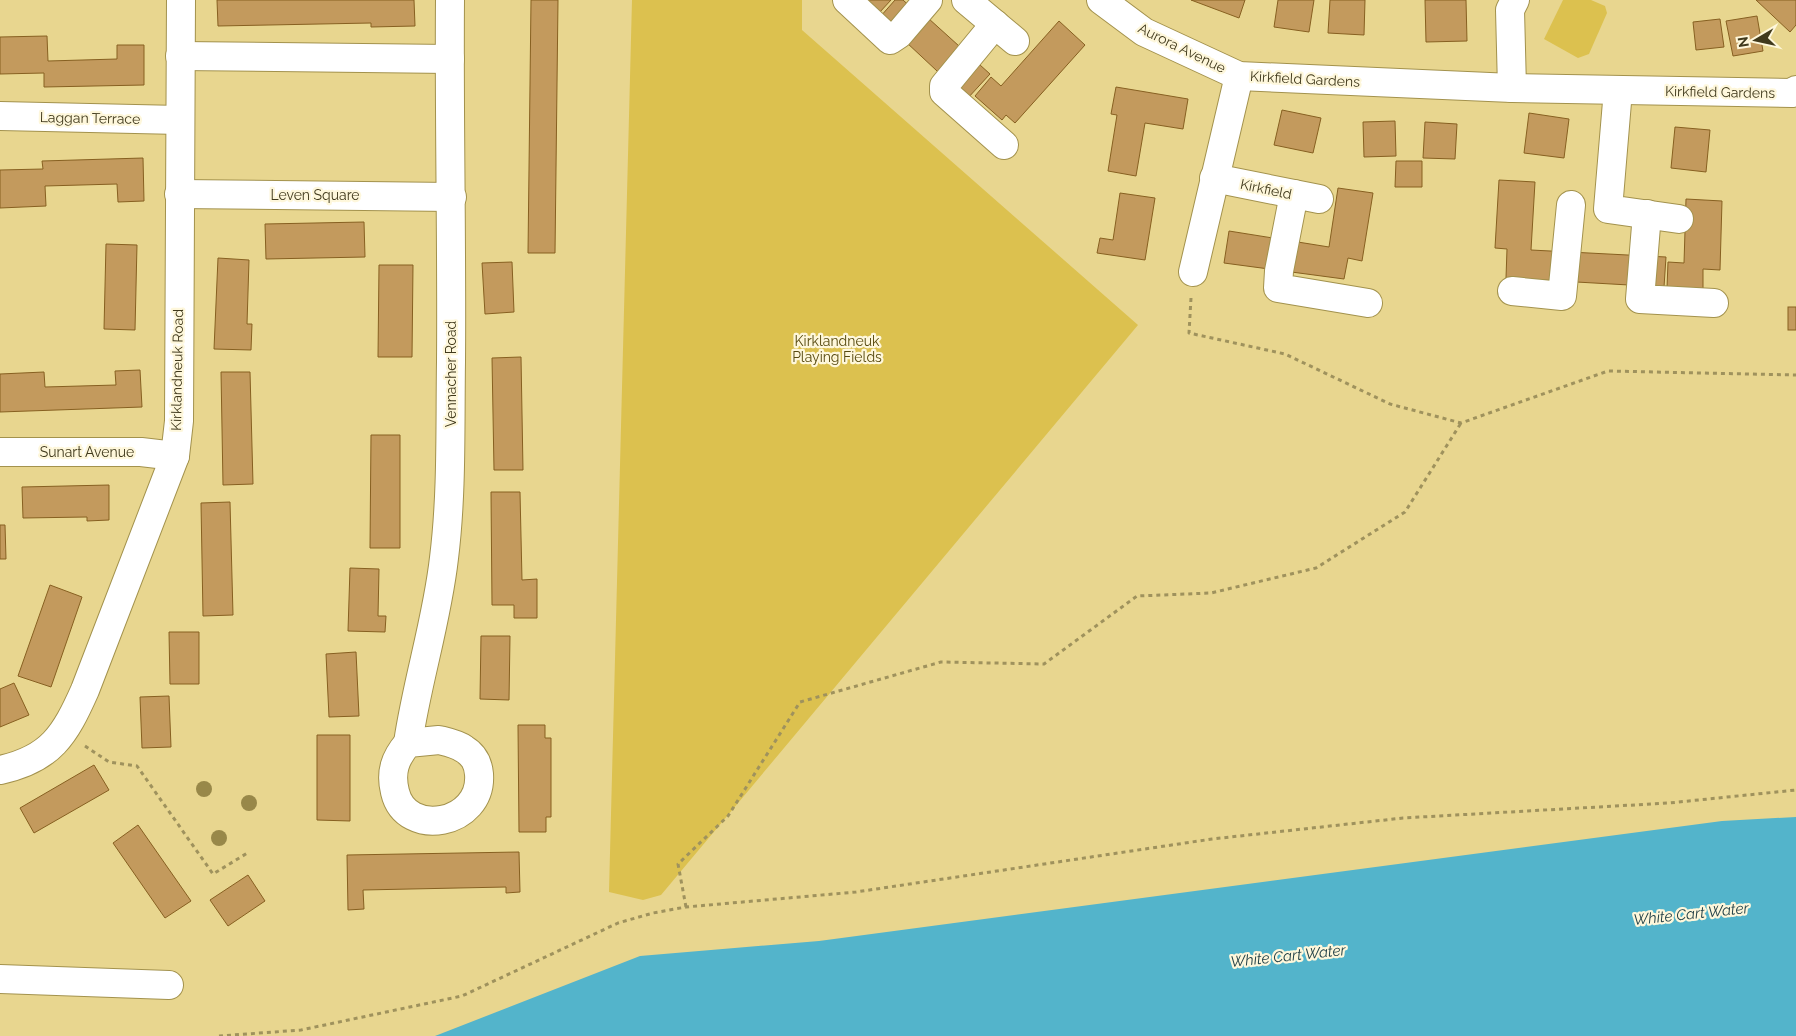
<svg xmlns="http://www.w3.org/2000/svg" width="1796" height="1036" font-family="Raleway,sans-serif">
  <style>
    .green { fill: #dcc14f }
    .water { fill: #53b4cb }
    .building { fill: #c39a5d; stroke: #876021 }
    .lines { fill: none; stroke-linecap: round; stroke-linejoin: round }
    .minor-casing { stroke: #a3924d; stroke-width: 30 }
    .path { stroke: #9f925d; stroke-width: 3; stroke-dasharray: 4 4; stroke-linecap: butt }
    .minor { stroke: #fff; stroke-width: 28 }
    .tree { fill: #988849 }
    .labels { text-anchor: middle; stroke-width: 4.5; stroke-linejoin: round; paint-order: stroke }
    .street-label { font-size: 14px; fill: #40391c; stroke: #fef7db }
    .park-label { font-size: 14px; fill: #57490f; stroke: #fef7db }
    .water-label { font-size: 15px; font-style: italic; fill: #224047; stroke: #fef7db }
  </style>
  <rect width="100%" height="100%" fill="#e8d68f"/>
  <g class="green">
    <path d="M632,0H802V30L1138,325L661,895L643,900L609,892Z"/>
    <path d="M1563,0H1591L1605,6L1607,13L1589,54L1578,58L1544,39Z"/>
  </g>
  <path class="water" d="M1796,817V1036H435L640,956L819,941L1722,821Z"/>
  <g class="building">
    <path d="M217,0H414L415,26L371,27V23L218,26Z"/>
    <path d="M531,0H558L555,253H528Z"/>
    <path d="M864,0H891L879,13Z"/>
    <path d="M895,0H903L924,19L906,40L880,17Z"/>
    <path d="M1191,0H1245L1239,18Z"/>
    <path d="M1278,0H1314L1309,32L1274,27Z"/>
    <path d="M1330,0H1365L1364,35L1328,33Z"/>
    <path d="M1425,0H1466L1467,41L1426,42Z"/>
    <path d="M1756,0H1796V25L1790,32Z"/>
    <path d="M1757,16L1763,51L1733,56L1726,21Z"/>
    <path d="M928,18L990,74L967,99L906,42Z"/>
    <path d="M1720,19L1724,47L1696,50L1693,22Z"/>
    <path d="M1059,21L1085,45L1015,123L1006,115L1002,120L975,96L991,77L1001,86Z"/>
    <path d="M47,36L48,61L117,59V45H144V85L44,87V73L0,74V37Z"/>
    <path d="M1116,87L1188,99L1183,129L1145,123L1136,176L1108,171L1117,115L1111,114Z"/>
    <path d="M1282,110L1321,118L1313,153L1274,145Z"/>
    <path d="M1529,113L1569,119L1564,158L1524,153Z"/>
    <path d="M1395,121L1396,156L1364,157L1363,122Z"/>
    <path d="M1425,122L1457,124L1455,159L1423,158Z"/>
    <path d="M1675,127L1710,130L1706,172L1671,168Z"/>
    <path d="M143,158L144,201L118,202L117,184L45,186L46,206L0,208V170L43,169L42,161Z"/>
    <path d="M1396,161H1422V187H1395Z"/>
    <path d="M1499,180L1535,182L1531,250L1666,257L1664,287L1506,278L1507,249L1495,248Z"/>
    <path d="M1338,188L1373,193L1362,261L1348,258L1344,279L1224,263L1229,231L1329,247Z"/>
    <path d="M1120,193L1155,198L1145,260L1097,253L1100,238L1113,240Z"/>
    <path d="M1686,199L1722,201L1720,270L1703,269V289L1667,288L1668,262L1684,263Z"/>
    <path d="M364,222L365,257L266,259L265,224Z"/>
    <path d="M106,244L137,245L135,330L104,329Z"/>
    <path d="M218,258L249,260L247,324H252L251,350L214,349Z"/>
    <path d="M512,262L514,312L485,314L482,263Z"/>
    <path d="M379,265H413L412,357H378Z"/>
    <rect x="1788" y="307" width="8" height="23"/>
    <path d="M521,357L523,470H494L492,358Z"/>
    <path d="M140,370L142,407L0,412V374L44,372L45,387L116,385L115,371Z"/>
    <path d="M221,372H250L253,484L223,485Z"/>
    <path d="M371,435H400V548H370Z"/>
    <path d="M109,485V520L87,521V517L23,518L22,487Z"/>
    <path d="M491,492H520L522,580L537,579V618H514V605H492Z"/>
    <path d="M230,502L233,615L203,616L201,503Z"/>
    <path d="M0,525H5L6,559H0Z"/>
    <path d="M350,568L379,569L378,616H386L385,632L348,631Z"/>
    <path d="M50,585L82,597L51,687L18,676Z"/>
    <path d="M169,632H199V684H170Z"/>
    <path d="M481,636H510L509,700L480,699Z"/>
    <path d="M356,652L359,716L329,717L326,654Z"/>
    <path d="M14,683L29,715L0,727V689Z"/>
    <path d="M169,696L171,747L142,748L140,697Z"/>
    <path d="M518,725H545V738H551V817H546V832H519Z"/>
    <path d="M317,735H350V821L317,820Z"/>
    <path d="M94,765L109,790L34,833L20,808Z"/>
    <path d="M138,825L191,901L165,918L113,843Z"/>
    <path d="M519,852L520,892L506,893V887L363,890L364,909L348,910L347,855Z"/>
    <path d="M248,875L265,901L228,926L210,900Z"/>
  </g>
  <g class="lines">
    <g class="minor-casing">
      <g id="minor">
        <path d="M847,0L890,40L899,34L928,0"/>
        <path d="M966,0L1015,41"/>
        <path d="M1101,0L1144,32L1239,76L1512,88L1792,93L1796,90"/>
        <path d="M995,24L944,86V92L1004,145"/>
        <path d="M180,56L450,59"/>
        <path d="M1512,88L1510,10L1515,0"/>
        <path d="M1618,90L1608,209L1679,219"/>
        <path d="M0,116L180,120"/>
        <path d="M1214,178L1319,199"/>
        <path d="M179,194L452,197"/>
        <path d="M1294,194L1279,271L1278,288L1368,303"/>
        <path d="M1647,214L1640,299L1714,303"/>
        <path d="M1193,272L1239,76"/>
        <path d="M1512,291L1562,296L1571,205"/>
        <path d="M0,452H141L175,456"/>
        <path d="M439,740C447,742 457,744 464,749C474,755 478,763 479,774C483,825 406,839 395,792C390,772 395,758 408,743Z"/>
        <path d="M408,743C417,681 437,621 444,558C452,494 450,427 451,362C452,241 449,121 450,0"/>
        <path d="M0,770C51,759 65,735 85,690L175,456L179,421L181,0"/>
        <path d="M0,979L169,985"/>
      </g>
    </g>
    <g class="path">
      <path d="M1191,298L1189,333L1285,354L1390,404L1461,423L1608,371L1796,375"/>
      <path d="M85,746L109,762L137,766L213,874L249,852"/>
      <path d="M686,907L678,864L728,816L800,702L941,662L1044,664L1137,596L1211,593L1316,568L1405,512L1461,423"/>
      <path d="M219,1036L301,1030L462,996L618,923L653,913L686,907L856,892L1212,839L1403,818L1669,803L1796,790"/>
    </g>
    <use href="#minor" class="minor"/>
  </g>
  <g class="tree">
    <circle cx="204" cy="789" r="8"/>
    <circle cx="249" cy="803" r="8"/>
    <circle cx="219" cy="838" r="8"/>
  </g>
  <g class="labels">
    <g class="street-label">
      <text transform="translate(1182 48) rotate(26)" y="5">Aurora Avenue</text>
      <text transform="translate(1305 79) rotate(3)" y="5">Kirkfield Gardens</text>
      <text transform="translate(1720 92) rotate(1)" y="5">Kirkfield Gardens</text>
      <text transform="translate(90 118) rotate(1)" y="5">Laggan Terrace</text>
      <text transform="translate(1266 189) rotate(12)" y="5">Kirkfield</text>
      <text x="315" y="200">Leven Square</text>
      <text transform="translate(177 370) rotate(-89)" y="5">Kirklandneuk Road</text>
      <text transform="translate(451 374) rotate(-90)" y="5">Vennacher Road</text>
      <text x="87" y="457">Sunart Avenue</text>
    </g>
    <g class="park-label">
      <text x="837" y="346">Kirklandneuk<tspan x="837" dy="16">Playing Fields</tspan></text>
    </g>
    <g class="water-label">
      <text transform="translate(1691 914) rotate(-6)" y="5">White Cart Water</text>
      <text transform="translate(1288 956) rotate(-6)" y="5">White Cart Water</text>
    </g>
  </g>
  <g transform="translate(1756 40) rotate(261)" stroke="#fef7db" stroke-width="4" paint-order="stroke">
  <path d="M0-4L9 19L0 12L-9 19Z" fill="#40391c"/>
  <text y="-8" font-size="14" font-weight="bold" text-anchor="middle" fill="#40391c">N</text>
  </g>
</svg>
